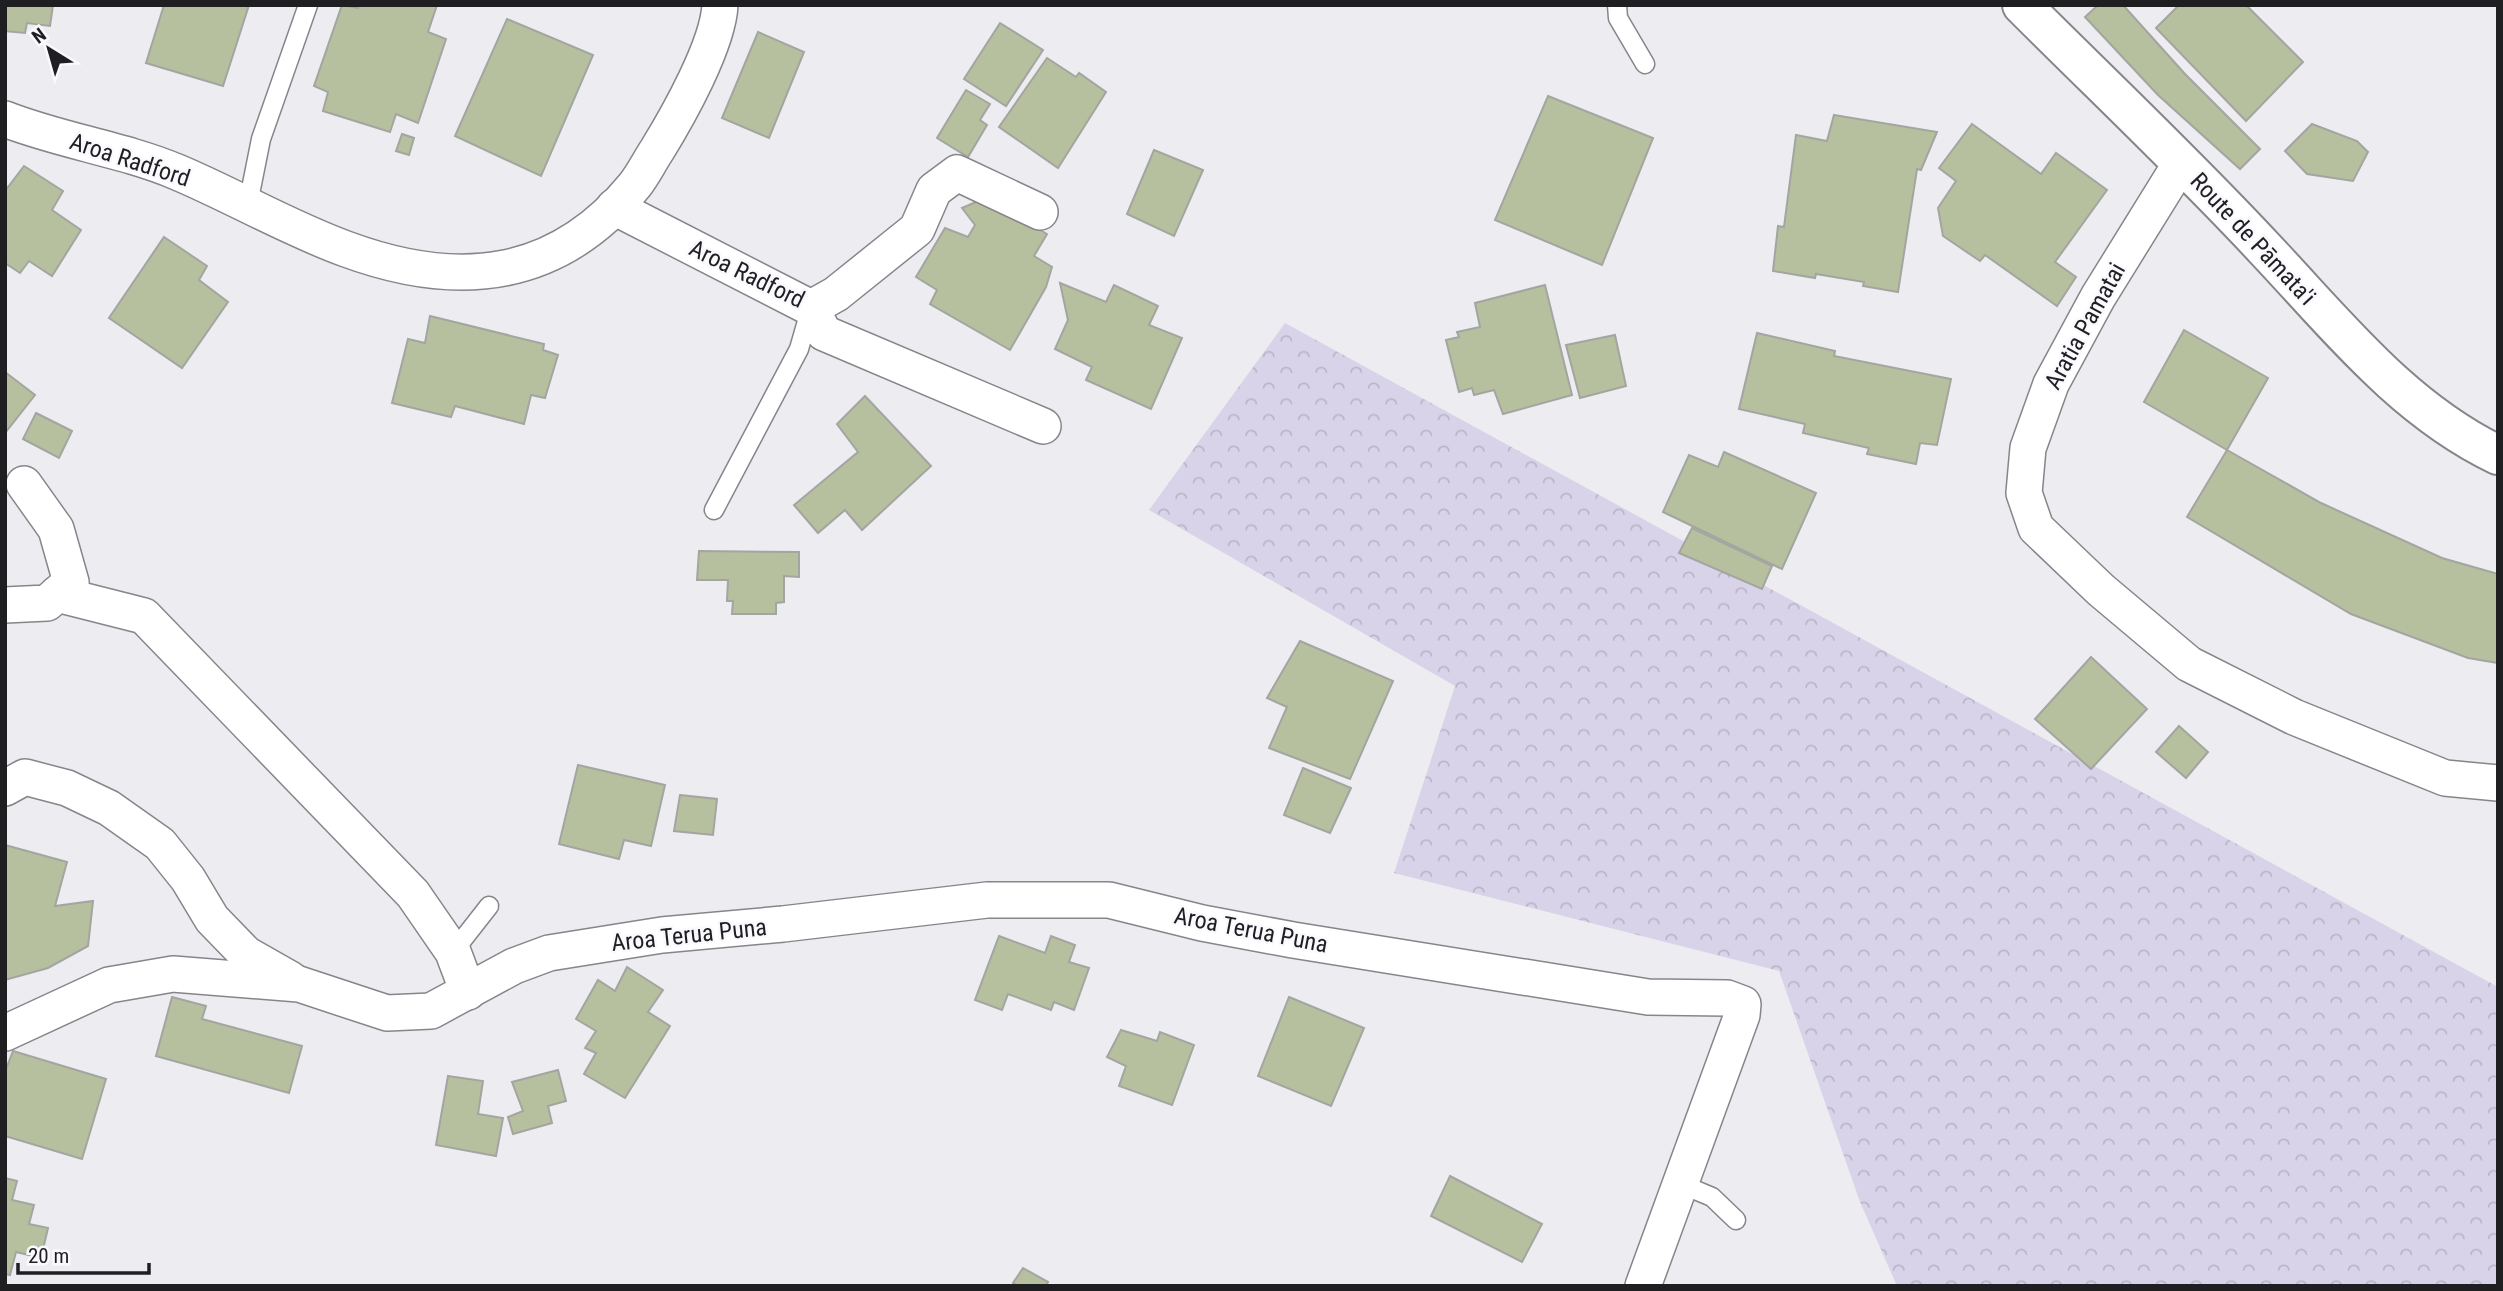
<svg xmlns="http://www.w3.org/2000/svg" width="2503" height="1291" font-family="'Roboto Condensed',sans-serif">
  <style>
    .forest { fill: url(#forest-crowns) }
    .building { fill: #b6c09f; stroke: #a3a5a0; stroke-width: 2 }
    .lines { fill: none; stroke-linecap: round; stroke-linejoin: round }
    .lane-casing { stroke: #86858a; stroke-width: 21 }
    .street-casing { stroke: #86858a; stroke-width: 38 }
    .secondary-casing { stroke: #86858a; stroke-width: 42 }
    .lane { stroke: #fff; stroke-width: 18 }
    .street { stroke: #fff; stroke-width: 35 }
    .secondary { stroke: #fff; stroke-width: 38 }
    .labels { text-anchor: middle; stroke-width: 5; stroke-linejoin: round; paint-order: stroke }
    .street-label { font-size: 24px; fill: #1f1f21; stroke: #faf9fe }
  </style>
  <defs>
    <pattern id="forest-crowns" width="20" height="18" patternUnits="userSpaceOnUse" patternTransform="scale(1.75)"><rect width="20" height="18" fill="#d9d3e9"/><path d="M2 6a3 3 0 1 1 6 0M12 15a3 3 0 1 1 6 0" fill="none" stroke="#bab5c8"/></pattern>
  </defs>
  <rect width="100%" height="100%" fill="#edecf1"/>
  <path class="forest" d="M1285,323L2498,987V1286H1897L1860,1202L1779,971L1394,873L1455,686L1149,510Z"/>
  <g class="building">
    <path d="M5,5H53L50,26L27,23L25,33L5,31Z"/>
    <path d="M164,5H249L223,86L146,63Z"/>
    <path d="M342,5L358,8L359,5H437L428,32L446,39L418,123L396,114L390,132L323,111L328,92L314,86Z"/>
    <path d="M2098,5H2123L2185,74L2260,149L2240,169L2158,95L2085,17Z"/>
    <path d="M2179,5H2246L2303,62L2246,121L2156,28Z"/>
    <path d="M507,19L593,55L541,176L455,136Z"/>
    <path d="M1000,23L1043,50L1006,106L964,79Z"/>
    <path d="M758,32L804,52L769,138L722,118Z"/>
    <path d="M1047,58L1076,77L1079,73L1106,92L1058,168L999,127Z"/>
    <path d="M966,90L990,104L980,120L987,125L968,157L937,138Z"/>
    <path d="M1548,96L1653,138L1602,265L1495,220Z"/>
    <path d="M1834,115L1937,132L1921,170L1917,169L1898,292L1863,286L1864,282L1816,274L1815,278L1773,271L1778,226L1784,227L1796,135L1827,141Z"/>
    <path d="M1972,124L2041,174L2056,153L2107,190L2055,262L2076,277L2057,306L1985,255L1980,261L1943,236L1938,208L1956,181L1939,168Z"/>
    <path d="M2312,124L2357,141L2368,152L2353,181L2307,174L2285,151Z"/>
    <path d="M402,134L414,138L409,155L396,151Z"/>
    <path d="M1154,150L1203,170L1174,236L1127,214Z"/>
    <path d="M24,166L63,191L52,210L81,230L52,276L29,261L20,273L5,263V191Z"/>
    <path d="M985,198L1047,234L1034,256L1052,267L1046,287L1010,350L930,304L937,290L916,277L945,228L968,237L975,225L962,208Z"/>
    <path d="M164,237L207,266L199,280L228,302L182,368L109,318Z"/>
    <path d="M1060,283L1106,302L1114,285L1158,306L1149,325L1182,338L1151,409L1086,380L1092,367L1055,349L1068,320Z"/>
    <path d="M1545,285L1572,395L1503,414L1494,390L1474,395L1472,388L1459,392L1446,340L1459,337L1457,332L1480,327L1475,303Z"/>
    <path d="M430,316L544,344L543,350L558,355L545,398L531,395L524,424L455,406L451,417L392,403L408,339L425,343Z"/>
    <path d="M2184,330L2268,378L2227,450L2144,402Z"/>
    <path d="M1757,333L1835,351L1834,356L1951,379L1937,445L1920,443L1916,464L1867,454L1869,448L1803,433L1805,424L1739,409Z"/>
    <path d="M1615,335L1626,386L1580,398L1566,345Z"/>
    <path d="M5,372L35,395L5,433Z"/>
    <path d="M865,396L931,466L862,530L845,510L818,533L794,505L858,452L837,424Z"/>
    <path d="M36,413L72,431L59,458L23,439Z"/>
    <path d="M2227,450L2321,503L2442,558L2498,574V663L2468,658L2351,614L2187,517Z"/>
    <path d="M1724,452L1816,493L1782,569L1663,512L1689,455L1718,467Z"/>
    <path d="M1692,528L1772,566L1762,589L1679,553Z"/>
    <path d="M699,551L799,552V577L784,576V602L776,603V614H732L733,601H727L728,580H697Z"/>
    <path d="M1300,641L1393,681L1350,779L1269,748L1287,707L1267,698Z"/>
    <path d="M2091,657L2147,709L2091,769L2035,719Z"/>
    <path d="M2179,726L2208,752L2186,778L2156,752Z"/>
    <path d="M578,765L665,785L651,846L624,840L619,859L559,844Z"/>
    <path d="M1303,768L1351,788L1330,833L1284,815Z"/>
    <path d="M680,795L717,799L713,835L674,831Z"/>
    <path d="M5,845L67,862L55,906L93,901L88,946L48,968L5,980Z"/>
    <path d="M999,936L1045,953L1051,936L1075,945L1069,962L1089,968L1074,1010L1054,1002L1051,1010L1008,994L1002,1010L975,1000Z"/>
    <path d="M627,967L663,990L648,1012L670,1026L625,1098L584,1074L596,1053L585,1048L596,1031L576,1019L598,980L615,991Z"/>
    <path d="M172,997L206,1006L202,1019L302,1046L289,1093L156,1056Z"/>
    <path d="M1289,997L1364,1028L1331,1106L1258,1076Z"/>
    <path d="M1121,1030L1157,1041L1160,1032L1194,1045L1172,1105L1119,1086L1126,1066L1107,1057Z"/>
    <path d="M13,1051L106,1079L82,1159L5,1136V1072Z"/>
    <path d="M558,1070L566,1101L548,1106L552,1123L513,1134L508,1117L523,1111L512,1082Z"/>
    <path d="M448,1076L483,1081L478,1114L503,1118L496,1156L436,1145Z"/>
    <path d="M1450,1176L1542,1224L1522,1262L1431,1216Z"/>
    <path d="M5,1178L17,1181L12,1200L34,1205L29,1224L48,1228L41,1258L16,1252L10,1275L5,1274Z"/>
    <path d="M1023,1268L1048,1282L1046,1286H1018L1013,1283Z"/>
  </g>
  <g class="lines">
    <g class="lane-casing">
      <g id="lane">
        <path d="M1617,5L1618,18L1645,64"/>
        <path d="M248,204L261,139L308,5"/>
        <path d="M714,510L799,349L810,311"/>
        <path d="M453,952L489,906"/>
        <path d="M1681,1184L1712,1197L1736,1220"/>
      </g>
    </g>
    <g class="street-casing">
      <g id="street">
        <path d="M5,119C61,141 122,149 177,172C234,196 288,228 346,249C457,290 556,281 634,186C643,175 649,162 657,150C678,116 718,45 720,5"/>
        <path d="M2181,163L2098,297L2051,384L2028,448L2024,493L2036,528L2101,590L2189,664L2294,717L2445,778L2498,783"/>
        <path d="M614,207L811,308L836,294L917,229L934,190L957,173L1040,212"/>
        <path d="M811,308L824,333L1043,426"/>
        <path d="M57,594L144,616L413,894L453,952L468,992"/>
        <path d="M5,605L47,603L71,582L56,529L24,484"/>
        <path d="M5,788L25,777L67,788L109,808L160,844L188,879L212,919L246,954L290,979"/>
        <path d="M5,1033L109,985L173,974L299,984L387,1013L431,1011L514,966L549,953L662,935L783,924L987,900H1109L1202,923L1293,940L1648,997L1727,998L1743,1004L1742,1015L1643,1286"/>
      </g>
    </g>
    <g class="secondary-casing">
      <path id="secondary" d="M2022,5C2103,86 2187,165 2265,249C2336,324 2402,409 2498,455"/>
    </g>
    <use href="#lane" class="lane"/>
    <use href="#street" class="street"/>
    <use href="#secondary" class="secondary"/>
  </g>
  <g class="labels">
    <g class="street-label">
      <text transform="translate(130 160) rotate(18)" y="8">Aroa Radford</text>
      <text transform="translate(2253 239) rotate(47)" y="8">Route de Pāmata'i</text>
      <text transform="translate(747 274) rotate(26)" y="8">Aroa Radford</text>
      <text transform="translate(2085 326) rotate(-61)" y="8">Aratia Pamatai</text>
      <text transform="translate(1251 930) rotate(11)" y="8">Aroa Terua Puna</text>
      <text transform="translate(689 935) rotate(-6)" y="8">Aroa Terua Puna</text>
    </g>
  </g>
  <rect width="2503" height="1291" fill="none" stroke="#1f1f21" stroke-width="14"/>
  <g transform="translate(49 49) rotate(323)" stroke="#faf9fe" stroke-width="5" paint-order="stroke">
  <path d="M0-5L12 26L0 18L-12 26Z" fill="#1f1f21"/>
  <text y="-10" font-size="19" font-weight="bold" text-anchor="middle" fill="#1f1f21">N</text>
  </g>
  <path d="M18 1263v10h131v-10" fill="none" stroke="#1f1f21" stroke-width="3.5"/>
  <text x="28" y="1263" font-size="21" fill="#1f1f21" stroke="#faf9fe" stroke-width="5" paint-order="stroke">20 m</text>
</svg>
